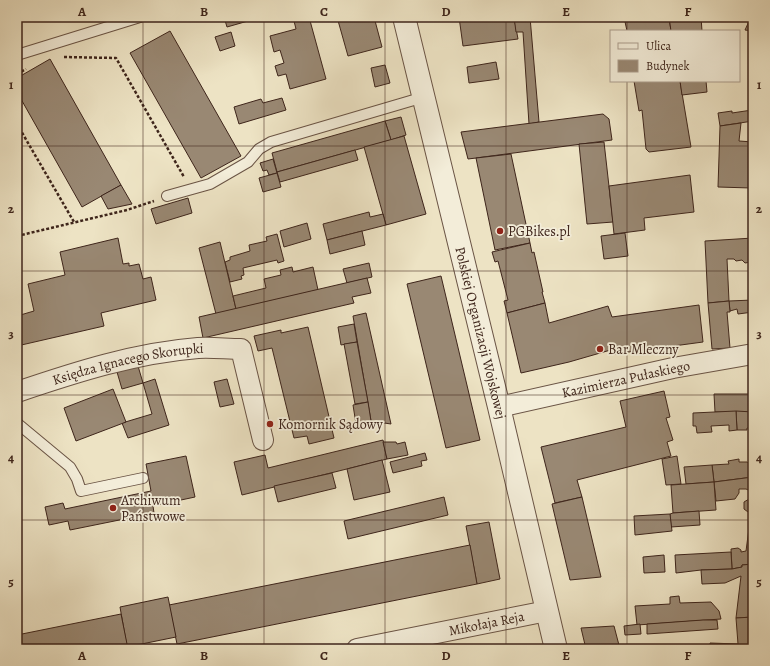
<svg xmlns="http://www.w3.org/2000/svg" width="770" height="666" font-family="Alegreya,serif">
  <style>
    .building { fill: #998873; stroke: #3e251b }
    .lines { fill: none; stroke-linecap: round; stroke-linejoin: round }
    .service-casing { stroke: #6a5445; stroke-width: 12 }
    .minor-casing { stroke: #6a5445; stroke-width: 22 }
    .tertiary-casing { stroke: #6a5445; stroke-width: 24 }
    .path { stroke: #3e251b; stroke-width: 2.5; stroke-dasharray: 3 2; stroke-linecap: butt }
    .service { stroke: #f3edd9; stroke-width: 10 }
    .minor { stroke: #f3edd9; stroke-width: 20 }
    .tertiary { stroke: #f3edd9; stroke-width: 22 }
    .grid { fill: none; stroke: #3e251b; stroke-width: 1; stroke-opacity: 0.55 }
    .poi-dot { fill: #8f2418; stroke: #f3edd9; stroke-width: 1.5 }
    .labels { text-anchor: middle; stroke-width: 3.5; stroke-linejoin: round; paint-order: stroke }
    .poi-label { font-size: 14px; fill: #3e251b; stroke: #f3edd9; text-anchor: start }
    .street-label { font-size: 14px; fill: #3e251b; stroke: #f3edd9 }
    .neatline { fill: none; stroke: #3e251b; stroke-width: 1.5 }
    .grid-label { font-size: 13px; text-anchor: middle; font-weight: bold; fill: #3e251b }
  </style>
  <rect width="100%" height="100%" fill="#ede3c4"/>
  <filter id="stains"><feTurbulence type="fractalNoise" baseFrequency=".005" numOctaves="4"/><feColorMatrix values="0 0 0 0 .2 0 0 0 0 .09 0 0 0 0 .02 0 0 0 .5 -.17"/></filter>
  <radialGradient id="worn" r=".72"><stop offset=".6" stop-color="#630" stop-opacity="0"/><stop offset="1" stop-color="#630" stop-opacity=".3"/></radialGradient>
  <g class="building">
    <path d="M224,17H262L227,27Z"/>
    <path d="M293,17H309L326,79L290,89L286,74L278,76L275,66L284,63L280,50L274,52L270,36L296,29Z"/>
    <path d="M337,17H374L382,47L348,56Z"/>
    <path d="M459,17H514L518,39L463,46Z"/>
    <path d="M514,17H530L539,122L529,124L523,32H516Z"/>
    <path d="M624,17H669L671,31H627Z"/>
    <path d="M669,17H701L702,31H671Z"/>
    <path d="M751,17H753V31L745,30Z"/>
    <path d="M170,31L241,156L201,178L130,53Z"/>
    <path d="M231,32L235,46L220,51L215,37Z"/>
    <path d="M50,59L121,185L82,207L17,92V78Z"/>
    <path d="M496,62L499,79L469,83L467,67Z"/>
    <path d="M385,65L390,83L375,87L371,68Z"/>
    <path d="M634,81H680L691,147L649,152L646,149L642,110L639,111Z"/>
    <path d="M680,81H706L707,92L682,95Z"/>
    <path d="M282,98L286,110L239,124L234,107L261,99L263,103Z"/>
    <path d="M752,110L753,121L720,126L718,113L732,111V113Z"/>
    <path d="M603,114L609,119L612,140L476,158L468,159L461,132Z"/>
    <path d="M401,117L406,135L391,140L385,121Z"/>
    <path d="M385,121L391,140L277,172L272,153Z"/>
    <path d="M741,123L739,141L753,142L751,188L718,187L720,126Z"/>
    <path d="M404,136L426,214L386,225L364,147Z"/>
    <path d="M604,142L613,222L587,224L579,144Z"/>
    <path d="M355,150L358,160L280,182L277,172Z"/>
    <path d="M511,154L530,243L495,250L476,158Z"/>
    <path d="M273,159L277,173L269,175L267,170L263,171L260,163Z"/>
    <path d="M277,173L281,187L263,192L259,178Z"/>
    <path d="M690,175L694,212L644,218L645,230L614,234L609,186Z"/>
    <path d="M121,185L132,204L108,209L101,196Z"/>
    <path d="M188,198L192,213L156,224L151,209Z"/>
    <path d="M369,212L370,217L383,214L386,225L327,240L323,224Z"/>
    <path d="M307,223L311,239L284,247L280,231Z"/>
    <path d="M362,231L365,245L330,254L327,240Z"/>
    <path d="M625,233L628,256L604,259L601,236Z"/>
    <path d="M277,234L284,261L278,263L277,260L243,268L244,275L241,276L242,279L230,282L225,262L230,260V257L250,251L249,245L267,241L266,237Z"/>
    <path d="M118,238L123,264L129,263V266L139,264L143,279L151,277L156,300L101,313L104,326L17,346V316L34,311L28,284L65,275L60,252Z"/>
    <path d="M753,238V260L751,262L745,263L742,260L736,261L734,259H727L729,301L708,303L705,241Z"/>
    <path d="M220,242L236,309L216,314L199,248Z"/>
    <path d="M530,243L532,253L534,252L543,292H542L545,303L507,313L504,301L508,300L498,261L495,262L492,252Z"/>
    <path d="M369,263L372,277L347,283L343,269Z"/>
    <path d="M292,267L293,272L313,267L318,290L236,309L233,296L266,288L264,279L281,275L280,270Z"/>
    <path d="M441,276L480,440L446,448L407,284Z"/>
    <path d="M367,278L371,293L352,297L354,303L203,338L199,317Z"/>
    <path d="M753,300V312L738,314L737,309L730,311L729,301Z"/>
    <path d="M729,301L730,312H727L730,348L712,349L708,303Z"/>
    <path d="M545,303L549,323L608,306L612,317L699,305L703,342L614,354V349L569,362L521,373L507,313Z"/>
    <path d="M366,313L391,424L371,421L353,316Z"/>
    <path d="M354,324L357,342L341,345L338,327Z"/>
    <path d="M308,327L334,438L309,444L307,436L294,438L272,348L258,351L254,336L281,330V333Z"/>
    <path d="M357,342L368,402L355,404L344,344Z"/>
    <path d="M138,366L143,383L122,389L117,372Z"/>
    <path d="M155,379L169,425L128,438L122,423L152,414L143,383Z"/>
    <path d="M227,379L234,404L220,407L214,382Z"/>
    <path d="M113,389L126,422L76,441L64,408Z"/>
    <path d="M664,391L670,417L666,418L673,440L667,442L671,456L577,480L582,497L555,503L541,447L626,427L620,401Z"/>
    <path d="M714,394H753V412H715Z"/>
    <path d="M368,402L371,421L356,424L353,405Z"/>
    <path d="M736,411L753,412V428H747V430H737Z"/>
    <path d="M736,411L737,430L729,431V425L711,426L712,432L697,433L696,426H693V413Z"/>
    <path d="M383,440L387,459L242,495L234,462L265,455L268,468Z"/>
    <path d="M383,442H396L397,444L405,442L408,455L387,459Z"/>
    <path d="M425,453L427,460L421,461L422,466L393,473L390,462Z"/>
    <path d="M186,456L195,497L153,506L154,513L70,530L68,521L49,525L45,507L63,503L65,509L151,491L146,464Z"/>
    <path d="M677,456L681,484L666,485L662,459Z"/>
    <path d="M739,459V462H747L751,465L752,470H753V477L714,482L712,465L729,464L728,461Z"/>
    <path d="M382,460L390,492L354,500L347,469Z"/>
    <path d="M712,465L714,482L686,484L684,467Z"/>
    <path d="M332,473L336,488L278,502L274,486Z"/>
    <path d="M753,477V492L746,489H739V493L735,499L716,501L714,482Z"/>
    <path d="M714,482L716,510L673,513L671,485Z"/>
    <path d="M753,494V564L742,565V567L732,569L731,549L738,548L741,550V552L746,551L751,513L748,512L744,509V502L749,499L753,500Z"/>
    <path d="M444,497L448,515L348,539L344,521Z"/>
    <path d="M582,497L601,577L570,580L552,504Z"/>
    <path d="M699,511L700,525L671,527L670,514L673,513Z"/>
    <path d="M670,514L672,531L635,535L634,516Z"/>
    <path d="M489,522L500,579L477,584L466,526Z"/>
    <path d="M470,545L477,584L177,644L169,605Z"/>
    <path d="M731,552L732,569L701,570L676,573L675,555Z"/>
    <path d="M664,555L665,572L644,573L643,557Z"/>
    <path d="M753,564V617L736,618L741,576L725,583L702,584L701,570L732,569L742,567V565Z"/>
    <path d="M679,596L680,603L711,602L719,611L721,619L637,625L635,606L670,604V597Z"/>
    <path d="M168,597L176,637L127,647L120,607Z"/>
    <path d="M121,614L128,649H17V635Z"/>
    <path d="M753,617V649H689H702V647H710V643L738,644L736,618Z"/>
    <path d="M703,620H717L718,629L647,634V624Z"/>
    <path d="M640,624L641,634L625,635L624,626Z"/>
    <path d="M614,626L620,649H586L581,628Z"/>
  </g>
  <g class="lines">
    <g class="service-casing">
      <g id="service">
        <path d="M17,55L140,17"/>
        <path d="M167,196L210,184L248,162L259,149L271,142L424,97"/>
        <path d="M17,423L70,467L77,479L81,491L143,478"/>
      </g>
    </g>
    <g class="minor-casing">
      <g id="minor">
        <path id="s1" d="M17,392C76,372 135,353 198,348C212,347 227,349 241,349L263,440"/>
        <path id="s2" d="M499,407L673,368L753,354"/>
        <path id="s3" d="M357,649L547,611"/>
      </g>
    </g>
    <g class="tertiary-casing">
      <g id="tertiary">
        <path id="s4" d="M404,17L499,407L556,649"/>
      </g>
    </g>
    <g class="path">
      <path d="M64,57L116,58L184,177"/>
      <path d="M17,74L26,69"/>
      <path d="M17,124L74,222"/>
      <path d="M17,236L127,210L154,201"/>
    </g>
    <use href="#service" class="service"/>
    <use href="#minor" class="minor"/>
    <use href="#tertiary" class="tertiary"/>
  </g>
  <path class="grid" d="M143,17V649M264,17V649M385,17V649M506,17V649M627,17V31M627,81V649M17,146H753M17,271H753M17,395H753M17,520H753"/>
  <g class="poi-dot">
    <circle cx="500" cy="231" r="4"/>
    <circle cx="600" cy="349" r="4"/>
    <circle cx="270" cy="424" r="4"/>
    <circle cx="113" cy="508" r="4"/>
  </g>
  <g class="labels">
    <g class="poi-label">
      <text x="508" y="236">PGBikes.pl</text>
      <text x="608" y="354">Bar Mleczny</text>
      <text x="278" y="429">Komornik Sądowy</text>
      <text x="121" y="505">Archiwum<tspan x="121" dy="16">Państwowe</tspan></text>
    </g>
    <g class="street-label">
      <text dy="5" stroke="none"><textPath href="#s4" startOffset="325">Polskiej Organizacji Wojskowej</textPath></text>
      <text dy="5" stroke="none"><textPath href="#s1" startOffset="115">Księdza Ignacego Skorupki</textPath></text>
      <text dy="5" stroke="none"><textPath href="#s2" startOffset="130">Kazimierza Pułaskiego</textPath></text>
      <text dy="5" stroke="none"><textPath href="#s3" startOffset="132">Mikołaja Reja</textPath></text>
    </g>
  </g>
  <rect width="770" height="666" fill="none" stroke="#ede3c4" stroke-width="44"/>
  <rect x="610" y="30" width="130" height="52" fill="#f3edd9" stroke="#ab9d8d"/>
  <rect x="618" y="43" width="20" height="6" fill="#f3edd9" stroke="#ab9d8d"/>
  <text x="646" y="50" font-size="12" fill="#3e251b">Ulica</text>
  <rect x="618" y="60" width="20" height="12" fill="#998873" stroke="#ab9d8d"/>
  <text x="646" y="70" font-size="12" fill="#3e251b">Budynek</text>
  <rect x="22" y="22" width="726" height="622" class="neatline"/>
  <g class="grid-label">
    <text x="82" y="16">A</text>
    <text x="204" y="16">B</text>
    <text x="324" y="16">C</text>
    <text x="446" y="16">D</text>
    <text x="566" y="16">E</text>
    <text x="688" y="16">F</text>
    <text x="11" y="89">1</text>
    <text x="759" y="89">1</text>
    <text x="11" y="213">2</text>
    <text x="759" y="213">2</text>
    <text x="11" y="338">3</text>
    <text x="759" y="338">3</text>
    <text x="11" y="462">4</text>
    <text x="759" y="462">4</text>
    <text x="11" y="586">5</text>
    <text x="759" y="586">5</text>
    <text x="82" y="660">A</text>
    <text x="204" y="660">B</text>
    <text x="324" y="660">C</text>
    <text x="446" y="660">D</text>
    <text x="566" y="660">E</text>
    <text x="688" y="660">F</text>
  </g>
  <rect width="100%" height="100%" filter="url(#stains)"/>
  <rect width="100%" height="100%" fill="url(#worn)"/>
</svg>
